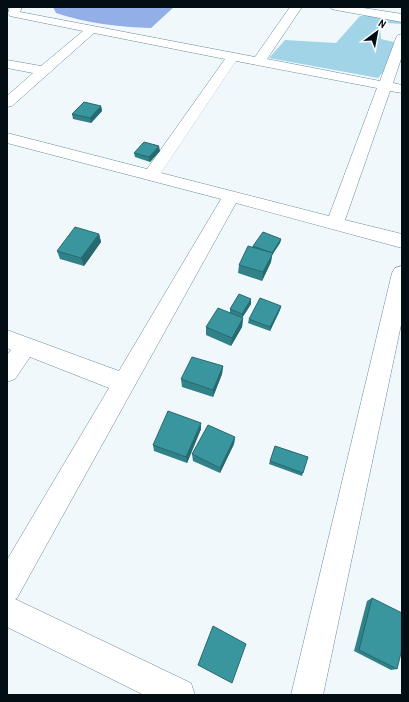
<svg xmlns="http://www.w3.org/2000/svg" width="409" height="702" font-family="'Archivo Narrow',sans-serif">
  <style>
    .green { fill: #a1d4e7 }
    .water { fill: #92afe7 }
    .lines { fill: none; stroke-linecap: round; stroke-linejoin: round }
    .minor-casing { stroke: #668b9a; stroke-width: 1 }
    .minor { fill: #fff; fill-rule: evenodd }
    .wall { fill: #318188 }
    .shaded-wall { fill: #28696f }
    .building { fill: #39969e; stroke: #28696f }
  </style>
  <rect width="100%" height="100%" fill="#f1f8fc"/>
  <path class="green" d="M360,16H402V24L386,23L380,28L381,39L402,44V61C394,69 385,68 378,78L269,58L285,40L336,43Z"/>
  <path class="water" d="M53,7H174L151,28C119,27 86,23 56,13Z"/>
  <g class="lines">
    <g class="minor-casing">
      <g id="minor">
        <path d="M10,7H22L20,12L255,57L290,7H302L267,59L380,81L396,38L398,35L402,34V56L393,83L402,85V93L390,91L345,220L402,234V248L236,203L17,598L15,599L191,683L195,695H144L7,627V560L109,388L30,357L15,379L7,382V355L11,350L7,348V330L119,371L221,199L7,143V133L147,169L225,59L94,33L12,106L7,107V96L33,73L7,68V60L41,66L83,31L10,16L8,14ZM236,61L377,88L329,216L161,173Z"/>
        <path d="M330,7H357L402,14V22L336,10L332,9Z"/>
        <path d="M402,266V320L323,695H291L392,273L395,268Z"/>
      </g>
    </g>
    <use href="#minor" class="minor"/>
  </g>
  <g class="wall">
    <path d="M101,106L102,111L91,123L73,119L72,114Z"/>
    <path d="M160,151L150,162L135,157L134,153Z"/>
    <path d="M99,234L101,242L84,266L60,259L57,251Z"/>
    <path d="M281,239L280,243L272,255L271,262L262,281L238,273L239,265L253,246Z"/>
    <path d="M251,304L242,318H243L242,327L231,346L206,335V327L230,313V309Z"/>
    <path d="M281,306L280,310L270,331L248,323L249,319Z"/>
    <path d="M223,366L222,374L213,397L182,387L181,379Z"/>
    <path d="M201,423V429L187,463L154,451L153,445Z"/>
    <path d="M235,437L234,444L220,473L193,461L192,454Z"/>
    <path d="M275,446L303,473L302,476L269,464Z"/>
    <path d="M372,598L397,669L391,670L354,651L367,601Z"/>
  </g>
  <g class="shaded-wall">
    <path d="M101,106L102,111L91,123L90,118Z"/>
    <path d="M159,146L160,151L150,162L149,157Z"/>
    <path d="M99,234L101,242L84,266L81,258Z"/>
    <path d="M281,239L280,243L272,255L271,262L262,281L263,272L271,253Z"/>
    <path d="M251,299V304L242,318V314Z"/>
    <path d="M281,306L280,310L270,331V327Z"/>
    <path d="M243,318L242,327L231,346L232,338Z"/>
    <path d="M223,366L222,374L213,397V390Z"/>
    <path d="M201,423V429L187,463L186,457Z"/>
    <path d="M235,437L234,444L220,473V468Z"/>
  </g>
  <g class="building">
    <path d="M84,102L101,106L90,118L72,114Z"/>
    <path d="M144,142L159,146L149,157L134,153Z"/>
    <path d="M75,227L99,234L81,258L57,251Z"/>
    <path d="M263,232L281,239L272,253L253,246Z"/>
    <path d="M248,246L273,253L263,272L239,265Z"/>
    <path d="M239,294L251,299L242,314L230,309Z"/>
    <path d="M260,298L281,306L270,327L249,319Z"/>
    <path d="M218,308L243,318L232,338L206,327Z"/>
    <path d="M192,357L223,366L213,390L181,379Z"/>
    <path d="M168,411L201,423L186,457L153,445Z"/>
    <path d="M208,425L235,437L220,468L192,454Z"/>
    <path d="M275,446L308,457L303,473L270,461Z"/>
    <path d="M372,598L402,613V649L397,669L359,650Z"/>
    <path d="M213,626L246,644L232,683L198,665Z"/>
  </g>
  <rect width="409" height="702" fill="none" stroke="#020e13" stroke-width="16"/>
  <g transform="translate(377 32) rotate(32)" stroke="#ffffff" stroke-width="3" paint-order="stroke">
  <path d="M0-3L7 15L0 10L-7 15Z" fill="#020e13"/>
  <text y="-6" font-size="11" font-weight="bold" text-anchor="middle" fill="#020e13">N</text>
  </g>
</svg>
